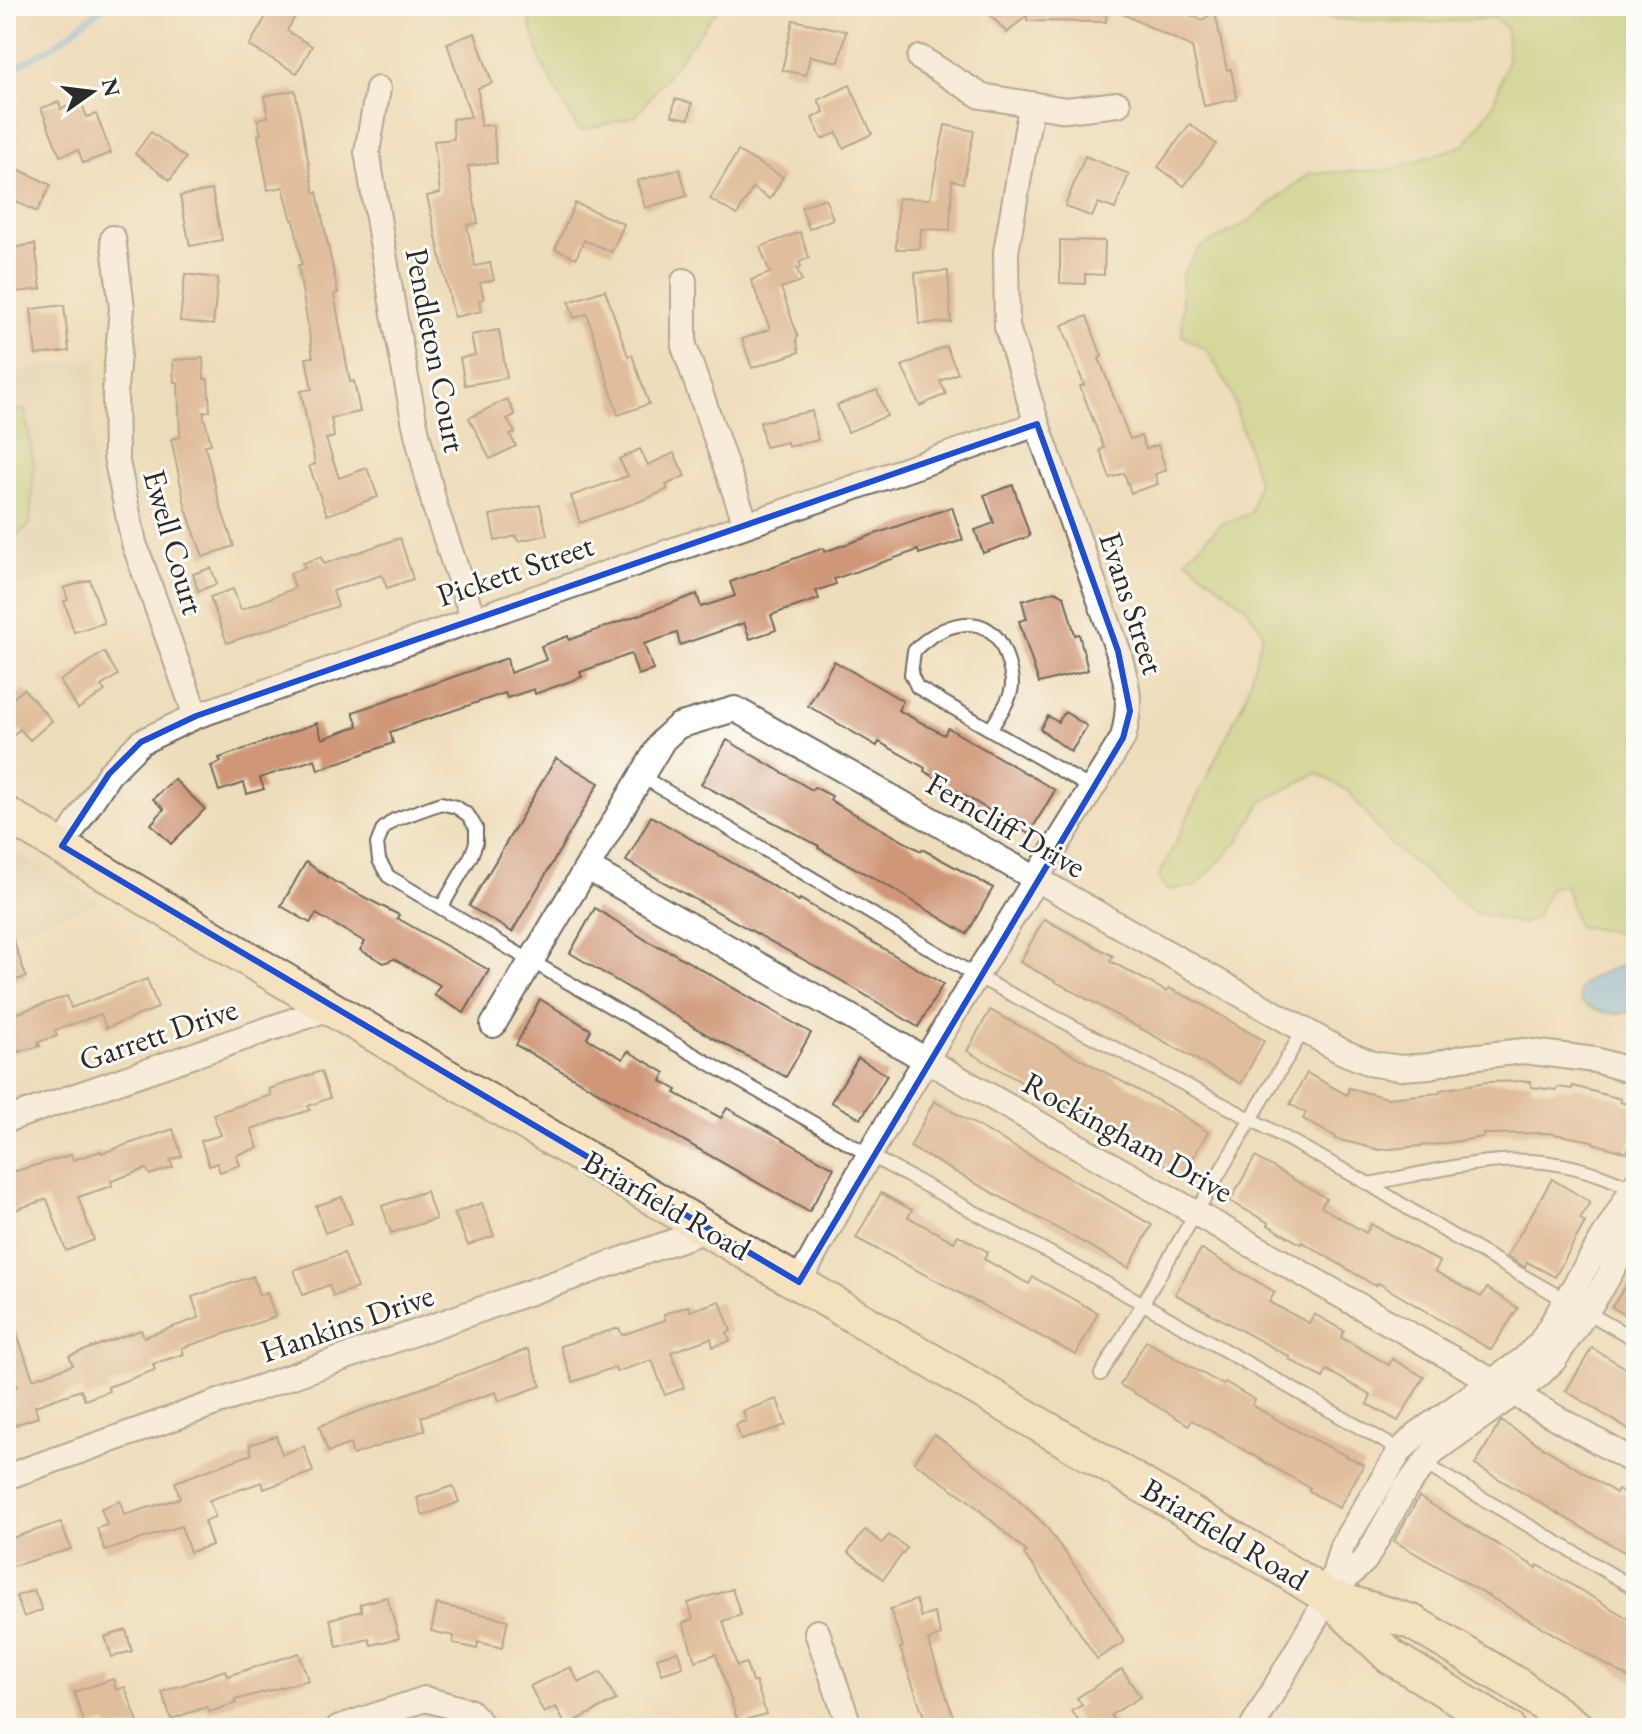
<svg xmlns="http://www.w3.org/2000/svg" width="1642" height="1734" font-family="'EB Garamond',serif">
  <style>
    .built { fill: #ddcfb1 }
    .green { fill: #b5d076; stroke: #707e50; stroke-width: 2 }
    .water { fill: #76b9eb; stroke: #50728b; stroke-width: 2 }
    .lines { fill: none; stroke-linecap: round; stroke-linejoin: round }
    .stream { stroke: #76b9eb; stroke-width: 6 }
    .building { fill: #cf9777 }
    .service-casing { stroke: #6f695d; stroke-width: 16 }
    .minor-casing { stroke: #6f695d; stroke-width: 28 }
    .secondary-casing { stroke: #6f695d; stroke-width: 38 }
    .service { stroke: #fff; stroke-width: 12 }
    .minor { stroke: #fff; stroke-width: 24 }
    .secondary { stroke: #fbe6c4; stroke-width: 34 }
    .marked { fill: none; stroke: #1d4ed8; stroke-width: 6; stroke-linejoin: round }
    .labels { text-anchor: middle; stroke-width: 6; stroke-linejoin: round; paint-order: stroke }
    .street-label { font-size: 32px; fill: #2b2b2b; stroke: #fdfcf7 }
  </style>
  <rect width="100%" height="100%" fill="#fdfcf7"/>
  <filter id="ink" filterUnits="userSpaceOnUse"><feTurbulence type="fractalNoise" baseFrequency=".0125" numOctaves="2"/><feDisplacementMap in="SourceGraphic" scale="16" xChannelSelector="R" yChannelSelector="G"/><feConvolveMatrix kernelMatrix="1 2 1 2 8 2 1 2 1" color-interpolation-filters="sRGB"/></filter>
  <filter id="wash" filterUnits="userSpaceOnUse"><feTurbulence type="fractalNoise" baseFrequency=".006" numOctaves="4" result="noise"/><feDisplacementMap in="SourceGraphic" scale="32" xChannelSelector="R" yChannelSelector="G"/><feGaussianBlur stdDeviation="1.8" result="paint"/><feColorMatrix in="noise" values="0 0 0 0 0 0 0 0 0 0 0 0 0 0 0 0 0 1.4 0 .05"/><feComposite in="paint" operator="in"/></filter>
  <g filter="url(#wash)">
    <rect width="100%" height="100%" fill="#eeddba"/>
    <g class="built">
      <path d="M97,359L92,400V449L104,520L118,558L6,591V373Z"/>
      <path d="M6,847L102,902L6,934Z"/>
    </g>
    <g class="green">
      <path d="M522,6H720L636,116L579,131L541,62L528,15Z"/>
      <path d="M1291,6H1636V882H1631L1622,892L1628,907L1636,914V935L1577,926L1565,884L1550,888L1536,917L1522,924L1474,912L1389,843L1349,792L1317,773L1262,802L1238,842L1196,886L1166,890L1159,876L1245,698L1263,633L1247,608L1186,559L1221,524L1251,513L1258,481L1231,392L1208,351L1182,336V274L1200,248L1245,224L1310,173L1389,170L1465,145L1493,105L1508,58L1506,27L1493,18L1431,23L1332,19Z"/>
      <path d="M25,409L34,464L30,525L6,543V414Z"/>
    </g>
    <path class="water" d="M1636,962V1012C1614,1014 1600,1015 1581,1002L1579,990C1592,972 1615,968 1636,962Z"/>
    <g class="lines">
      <path class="stream" d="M6,73L55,45L104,6"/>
    </g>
    <g id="blocks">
      <g class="building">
        <path d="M272,6H286L297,13L287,31L312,46L297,73L249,46Z"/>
        <path d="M982,6H1106V22L1027,21V15L1007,33Z"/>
        <path d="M1106,6H1172L1202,20L1215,12L1227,70L1231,69L1237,99L1204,106L1192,47Z"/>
        <path d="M793,20L846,31L839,62L810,56L806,75L782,70Z"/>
        <path d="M475,33L492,83L478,88L481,126L493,125L497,163L468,166L478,223L467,225L475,266L490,263L494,280L480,283L484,299L479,300L482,311L454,317L427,196L440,193L434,141L454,139L452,119L471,117L447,43Z"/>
        <path d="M850,85L872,134L843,148L837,133L822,139L812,118L824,112L818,100Z"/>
        <path d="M295,90L314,192H317L338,293L334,294L350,382L354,381L360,412L331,418L334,437L326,439L339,478L367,468L378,497L327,515L309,466L315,464L301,391L312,389L306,358L313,357L298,265H302L294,220H292L283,187L268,190L258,135L261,134L257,119L268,117L264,96Z"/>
        <path d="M675,99L692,103L689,119L672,116Z"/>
        <path d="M59,102L61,109L81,102L87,117L96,114L111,153L83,163L78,150L60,156L41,108Z"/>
        <path d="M1190,124L1216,144L1184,186L1158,167Z"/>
        <path d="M945,125L974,131L963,183L952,180L950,230L921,229L920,249H896L898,198L930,199Z"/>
        <path d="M151,132L186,158L170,180L135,154Z"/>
        <path d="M738,151L783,177L770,199L753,188L737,215L710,199Z"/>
        <path d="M1085,156L1129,174L1115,209L1098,203L1092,217L1065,206Z"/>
        <path d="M6,163L51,185L37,212L6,197Z"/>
        <path d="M680,169L687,196L645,208L637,181Z"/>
        <path d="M212,190L222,240L190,246L180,196Z"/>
        <path d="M825,198L833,219L809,229L801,207Z"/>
        <path d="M575,203L624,224L612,252L584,240L576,258L555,249Z"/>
        <path d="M800,232L809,258L799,262L801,267L797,269L802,281L781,288L798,337L796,338L799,352L752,368L742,339L770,329L751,280L770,273L760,247Z"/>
        <path d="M1060,240L1105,241L1104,275L1085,274V284L1060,283Z"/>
        <path d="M35,244L41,289L9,293L6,249Z"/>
        <path d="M948,271L951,322L919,324L915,273Z"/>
        <path d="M185,274L218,278L213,325L180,321Z"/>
        <path d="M605,290L628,356L632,355L649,404L618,415L587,314L574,318L569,302Z"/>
        <path d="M64,305L69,351L36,355L31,309Z"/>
        <path d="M1087,316L1102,357L1099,358L1130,439L1141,436L1146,449L1158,445L1166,470L1155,474L1158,484L1131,493L1124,473L1110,478L1100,450L1104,448L1080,386L1084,385L1062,325Z"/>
        <path d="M499,330L507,378L465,385L460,358L475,355L471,335Z"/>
        <path d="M946,346L958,373L940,381L946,394L920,406L902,366Z"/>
        <path d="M203,358L204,379H208L210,411L203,412L211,444L205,445L219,502L234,546L203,557L186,509L171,439L180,437L178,382H174L173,360Z"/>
        <path d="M877,390L887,416L848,432L837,405Z"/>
        <path d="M507,399L515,415L507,419L515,433L510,435L516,446L490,459L469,418Z"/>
        <path d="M812,411L818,440L788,447L787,442L765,447L760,422Z"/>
        <path d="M640,449L648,465L674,453L685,476L666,485L668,489L646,499L580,523L571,496L628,476L619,459Z"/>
        <path d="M1013,485L1030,536L983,553L975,530L994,523L984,495Z"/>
        <path d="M540,505L547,535L518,541L516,536L495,541L490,515Z"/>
        <path d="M952,507L963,540L919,554L918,550L834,579L836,584L816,591L819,599L771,615L776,630L750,639L744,623L680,645L677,633L644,644L653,670L638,675L631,654L580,672L582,677L535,694L534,689L507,698L505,693L390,732L393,743L318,770L315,759L260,778L264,789L247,794L244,783L219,791L211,766L221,762L219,758L317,723L322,739L358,726L353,712L507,658L510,673L546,660L541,646L568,636L569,640L697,594L701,607L735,596L730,582L823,548L824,552Z"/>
        <path d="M400,538L413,579L387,588L382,575L333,591L338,606L227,643L210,597L233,589L241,610L295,588L290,573L305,568L303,563L321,557L324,564Z"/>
        <path d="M211,568L217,584L198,591L193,574Z"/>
        <path d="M90,580L104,623L74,632L64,601L68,600L64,588Z"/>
        <path d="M1055,591L1064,596L1075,635L1079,634L1088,670L1039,683L1019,621L1027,619L1022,601Z"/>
        <path d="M104,652L118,675L101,686L105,691L78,709L60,681Z"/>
        <path d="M834,661L903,701L898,710L944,735L948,728L1055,790L1029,834L924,771L925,768L879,742L877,746L808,706Z"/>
        <path d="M24,689L52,721L30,740L20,729L6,742V704Z"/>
        <path d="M1065,712L1087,726L1071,752L1040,729L1048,716L1058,722Z"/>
        <path d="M727,740L812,790L814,787L832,796L830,800L921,851L922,849L993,888L967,934L888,886L818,848L819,846L701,784Z"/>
        <path d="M556,758L599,783L512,932L469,906Z"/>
        <path d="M174,779L205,809L171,844L151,824L164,809L153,799Z"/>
        <path d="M651,816L799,901L800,899L943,984L918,1027L842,981L626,861Z"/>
        <path d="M306,862L335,882L399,915L397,918L489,970L464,1013L434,995L440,985L394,959L384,963L360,950L365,942L316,914L310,923L281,906Z"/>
        <path d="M595,908L651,943L671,952L811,1033L786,1077L711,1037L570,953Z"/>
        <path d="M1044,919L1113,956L1110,961L1167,992L1169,988L1196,1001L1264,1041L1241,1084L1020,962Z"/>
        <path d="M9,927L26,977L6,983V928Z"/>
        <path d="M147,979L158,1008L106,1028L101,1014L55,1030L57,1036L38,1042L40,1046L6,1055V1017L67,996L71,1008Z"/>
        <path d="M540,999L591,1030L587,1038L623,1059L628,1051L665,1073L661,1081L677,1090L675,1093L721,1118L727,1108L834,1168L809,1212L516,1045Z"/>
        <path d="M990,1010L1173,1109L1208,1132L1183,1175L967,1051Z"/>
        <path d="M858,1058L887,1075L861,1119L831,1102Z"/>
        <path d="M321,1071L330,1098L308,1106L310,1110L251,1129L258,1148L236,1155L240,1165L220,1172L217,1163L209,1166L201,1141L221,1135L213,1114L271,1095L269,1089Z"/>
        <path d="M1307,1073L1347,1095L1349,1088L1387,1098L1440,1093V1090L1486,1082L1531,1081V1087L1556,1090L1558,1087L1572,1089L1573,1086L1621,1099L1620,1102L1634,1106L1636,1121L1627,1153L1593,1143V1141L1548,1133L1483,1134V1137L1441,1144L1380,1150L1336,1139V1137L1303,1119L1306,1113L1290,1104Z"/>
        <path d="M934,1101L1152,1225L1129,1268L910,1147Z"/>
        <path d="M173,1129L182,1156L170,1160L173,1167L150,1175L146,1169L111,1181L112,1186L78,1197L94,1240L66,1251L47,1199L6,1213V1182L11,1180L9,1173L71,1155L73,1160L101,1151L102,1153Z"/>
        <path d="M1255,1157L1326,1198L1321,1207L1366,1233L1371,1224L1440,1262L1435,1271L1481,1297L1487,1288L1518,1308L1491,1350L1378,1283L1376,1286L1302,1242L1301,1244L1268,1225L1269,1223L1230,1201Z"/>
        <path d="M1552,1179L1590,1202L1580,1219L1585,1222L1555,1277L1527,1262L1525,1267L1507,1256Z"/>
        <path d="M426,1191L436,1219L391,1233L382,1206Z"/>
        <path d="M881,1193L912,1210L908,1217L954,1242L958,1235L988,1252L984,1259L1029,1284L1033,1277L1098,1313L1076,1355L856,1238Z"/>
        <path d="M342,1197L352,1223L325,1233L316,1206Z"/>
        <path d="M482,1203L494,1236L468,1245L454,1213Z"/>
        <path d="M1201,1249L1275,1292L1269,1302L1309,1323L1314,1314L1344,1331L1341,1337L1389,1365L1392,1359L1424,1377L1398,1421L1367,1404L1371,1396L1327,1370L1323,1378L1289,1359L1290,1357L1175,1294Z"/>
        <path d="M344,1253L357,1288L333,1296L329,1285L303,1295L294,1270Z"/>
        <path d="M1636,1270V1322L1612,1307Z"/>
        <path d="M253,1276L259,1295L267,1292L275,1317L182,1348L184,1354L153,1364L155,1370L108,1387L109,1391L85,1400L81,1390L35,1406L38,1417L6,1428V1390L17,1386L6,1358V1310L8,1309L33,1379L73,1365L69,1356L115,1339L141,1330L144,1337L199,1318L192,1297Z"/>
        <path d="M720,1301L731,1331L727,1333L730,1341L713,1347L711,1338L671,1352L684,1388L665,1395L652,1360L616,1372L615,1367L573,1382L560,1346L619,1328L622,1335L665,1320L664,1314L688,1306L690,1311Z"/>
        <path d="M1146,1341L1223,1385L1225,1382L1255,1400L1252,1405L1290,1427L1364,1465L1339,1508L1309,1491L1310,1488L1294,1479L1192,1420L1189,1425L1120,1385Z"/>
        <path d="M1592,1348L1636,1374V1434L1566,1391Z"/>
        <path d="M528,1349L541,1386L499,1401L496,1392L421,1417L425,1430L353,1455L350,1444L328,1452L319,1426Z"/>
        <path d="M777,1399L786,1425L741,1440L736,1424L746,1421L743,1411Z"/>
        <path d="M1501,1421L1616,1493L1618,1490L1636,1501V1559L1475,1465Z"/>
        <path d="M934,1434L1000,1483L1044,1524L1097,1596L1124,1642L1097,1659L1063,1607L1024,1554L1027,1552L967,1499L914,1462Z"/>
        <path d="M276,1436L282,1454L304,1446L313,1472L264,1489L262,1482L209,1500L215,1517L204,1521L212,1545L190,1552L181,1526L105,1551L97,1528L107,1525L101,1508L120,1501L124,1515L180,1498L175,1482L252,1454L249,1445Z"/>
        <path d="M453,1486L459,1502L423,1516L417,1498Z"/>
        <path d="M1419,1497L1537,1568L1538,1565L1636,1623V1682L1394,1541Z"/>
        <path d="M61,1522L71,1549L6,1568V1540Z"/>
        <path d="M865,1530L882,1543L889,1535L907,1548L883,1579L848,1552Z"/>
        <path d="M732,1589L741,1615L723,1621L737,1666L746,1663L752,1682H756L766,1714L738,1722L716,1654L695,1661L683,1623L693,1619L688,1603Z"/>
        <path d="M34,1590L42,1610L24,1617L16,1596Z"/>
        <path d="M387,1597L399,1638L371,1645L369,1639L337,1647L330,1619L362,1611L360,1604Z"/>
        <path d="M916,1600L921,1617L934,1613L941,1635L928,1640L957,1728H928L900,1648L903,1647L890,1609Z"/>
        <path d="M437,1604L508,1620L502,1648L478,1642L477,1649L453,1643L454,1636L431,1631Z"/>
        <path d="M126,1630L132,1651L112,1657L105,1637Z"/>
        <path d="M678,1651L683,1667L662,1674L657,1658Z"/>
        <path d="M299,1653L308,1680L235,1700L236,1703L209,1712L207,1707L171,1719L162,1692L225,1670L227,1676Z"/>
        <path d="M570,1667L579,1683L601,1672L616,1700L566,1726L556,1707L544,1713L530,1686Z"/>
        <path d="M1122,1669L1140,1697L1111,1715L1119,1728H1083L1072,1711L1082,1705L1077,1698Z"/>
        <path d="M113,1679L116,1690L125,1687L140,1728H108L107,1723L86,1728L74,1692Z"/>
      </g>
    </g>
  </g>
  <g filter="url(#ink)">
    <use href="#blocks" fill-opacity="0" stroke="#6f695d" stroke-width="2"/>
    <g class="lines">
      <g class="service-casing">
        <g id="service">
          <path d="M991,729C998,716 1012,699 1012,684C1012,673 1008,663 1005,653C989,607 940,623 914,651L911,674L917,687L1091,788"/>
          <path d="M641,776L976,976L1251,1119L1369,1184L1451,1235L1567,1301"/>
          <path d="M441,908L471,856L476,843V828L468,815L456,807L441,803L394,820L383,829L377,844L379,860L388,876L441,908L531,961L869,1155L1142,1303L1401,1451"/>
          <path d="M1369,1184C1471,1164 1534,1141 1633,1189"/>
          <path d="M1583,1310L1636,1340"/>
          <path d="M1101,1374L1303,1031"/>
          <path d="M1421,1462L1636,1589"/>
        </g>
      </g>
      <g class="minor-casing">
        <g id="minor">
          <path d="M920,58L981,96L1066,110L1118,104"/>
          <path d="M378,89L367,152L394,314L415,425L435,507L473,618"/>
          <path d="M113,238L122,308L115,388L116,457L134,543L196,716"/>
          <path d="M684,281V346L746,524"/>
          <path d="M62,846L109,774L141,742L196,716L1037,424"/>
          <path d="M588,868C937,1067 1288,1263 1636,1463"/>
          <path d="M493,1025L663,740L678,726L735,709L1343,1052L1373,1064L1401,1068L1430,1066L1460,1058L1524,1051L1595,1060L1636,1072"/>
          <path d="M6,1120L330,1008"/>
          <path d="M799,1282L869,1155L976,976L1123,738C1132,701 1128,687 1118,651L1037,424L1007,327L1006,252L1031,106"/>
          <path d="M6,1477L709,1229"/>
          <path d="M1329,1595L1365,1560L1405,1489L1434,1451L1538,1376L1554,1360L1603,1286L1636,1227"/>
          <path d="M817,1632L850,1728"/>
          <path d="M338,1728L425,1699L469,1711L485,1728"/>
          <path d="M1252,1728L1328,1597L1342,1546L1400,1451L1416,1435L1524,1359L1541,1342L1636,1183"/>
        </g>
      </g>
      <g class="secondary-casing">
        <g id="secondary">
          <path d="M6,814L330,1008L1253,1550L1328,1597L1391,1657L1507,1728"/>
          <path d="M1336,1599L1412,1622L1517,1685L1577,1728"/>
        </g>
      </g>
      <use href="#service" class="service"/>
      <use href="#minor" class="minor"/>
      <use href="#secondary" class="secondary"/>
    </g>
  </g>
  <path d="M0 0H1642V1734H0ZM1037,424L1118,651L1130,711L1123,738L799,1282L62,846L109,774L141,742L196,716Z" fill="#eeddba" fill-opacity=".55" fill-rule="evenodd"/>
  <path class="marked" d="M1037,424L1118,651L1130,711L1123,738L799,1282L62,846L109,774L141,742L196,716Z"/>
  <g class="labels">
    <g class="street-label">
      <text transform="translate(436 350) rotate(79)" y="11">Pendleton Court</text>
      <text transform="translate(174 542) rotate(74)" y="11">Ewell Court</text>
      <text transform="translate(515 570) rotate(-19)" y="11">Pickett Street</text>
      <text transform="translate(1132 603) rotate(72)" y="11">Evans Street</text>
      <text transform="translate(1006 825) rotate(30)" y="11">Ferncliff Drive</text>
      <text transform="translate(158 1034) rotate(-19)" y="11">Garrett Drive</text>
      <text transform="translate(1128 1137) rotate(29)" y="11">Rockingham Drive</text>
      <text transform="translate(667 1205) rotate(30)" y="11">Briarfield Road</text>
      <text transform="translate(347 1323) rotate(-19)" y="11">Hankins Drive</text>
      <text transform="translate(1225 1534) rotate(31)" y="11">Briarfield Road</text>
    </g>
  </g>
  <rect width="1642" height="1734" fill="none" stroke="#fdfcf7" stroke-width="32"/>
  <g transform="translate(92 92) rotate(76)" stroke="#fdfcf7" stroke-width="6" paint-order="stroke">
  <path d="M0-6L14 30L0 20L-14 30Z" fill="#2b2b2b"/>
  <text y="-12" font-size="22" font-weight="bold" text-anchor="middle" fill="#2b2b2b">N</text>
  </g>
</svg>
